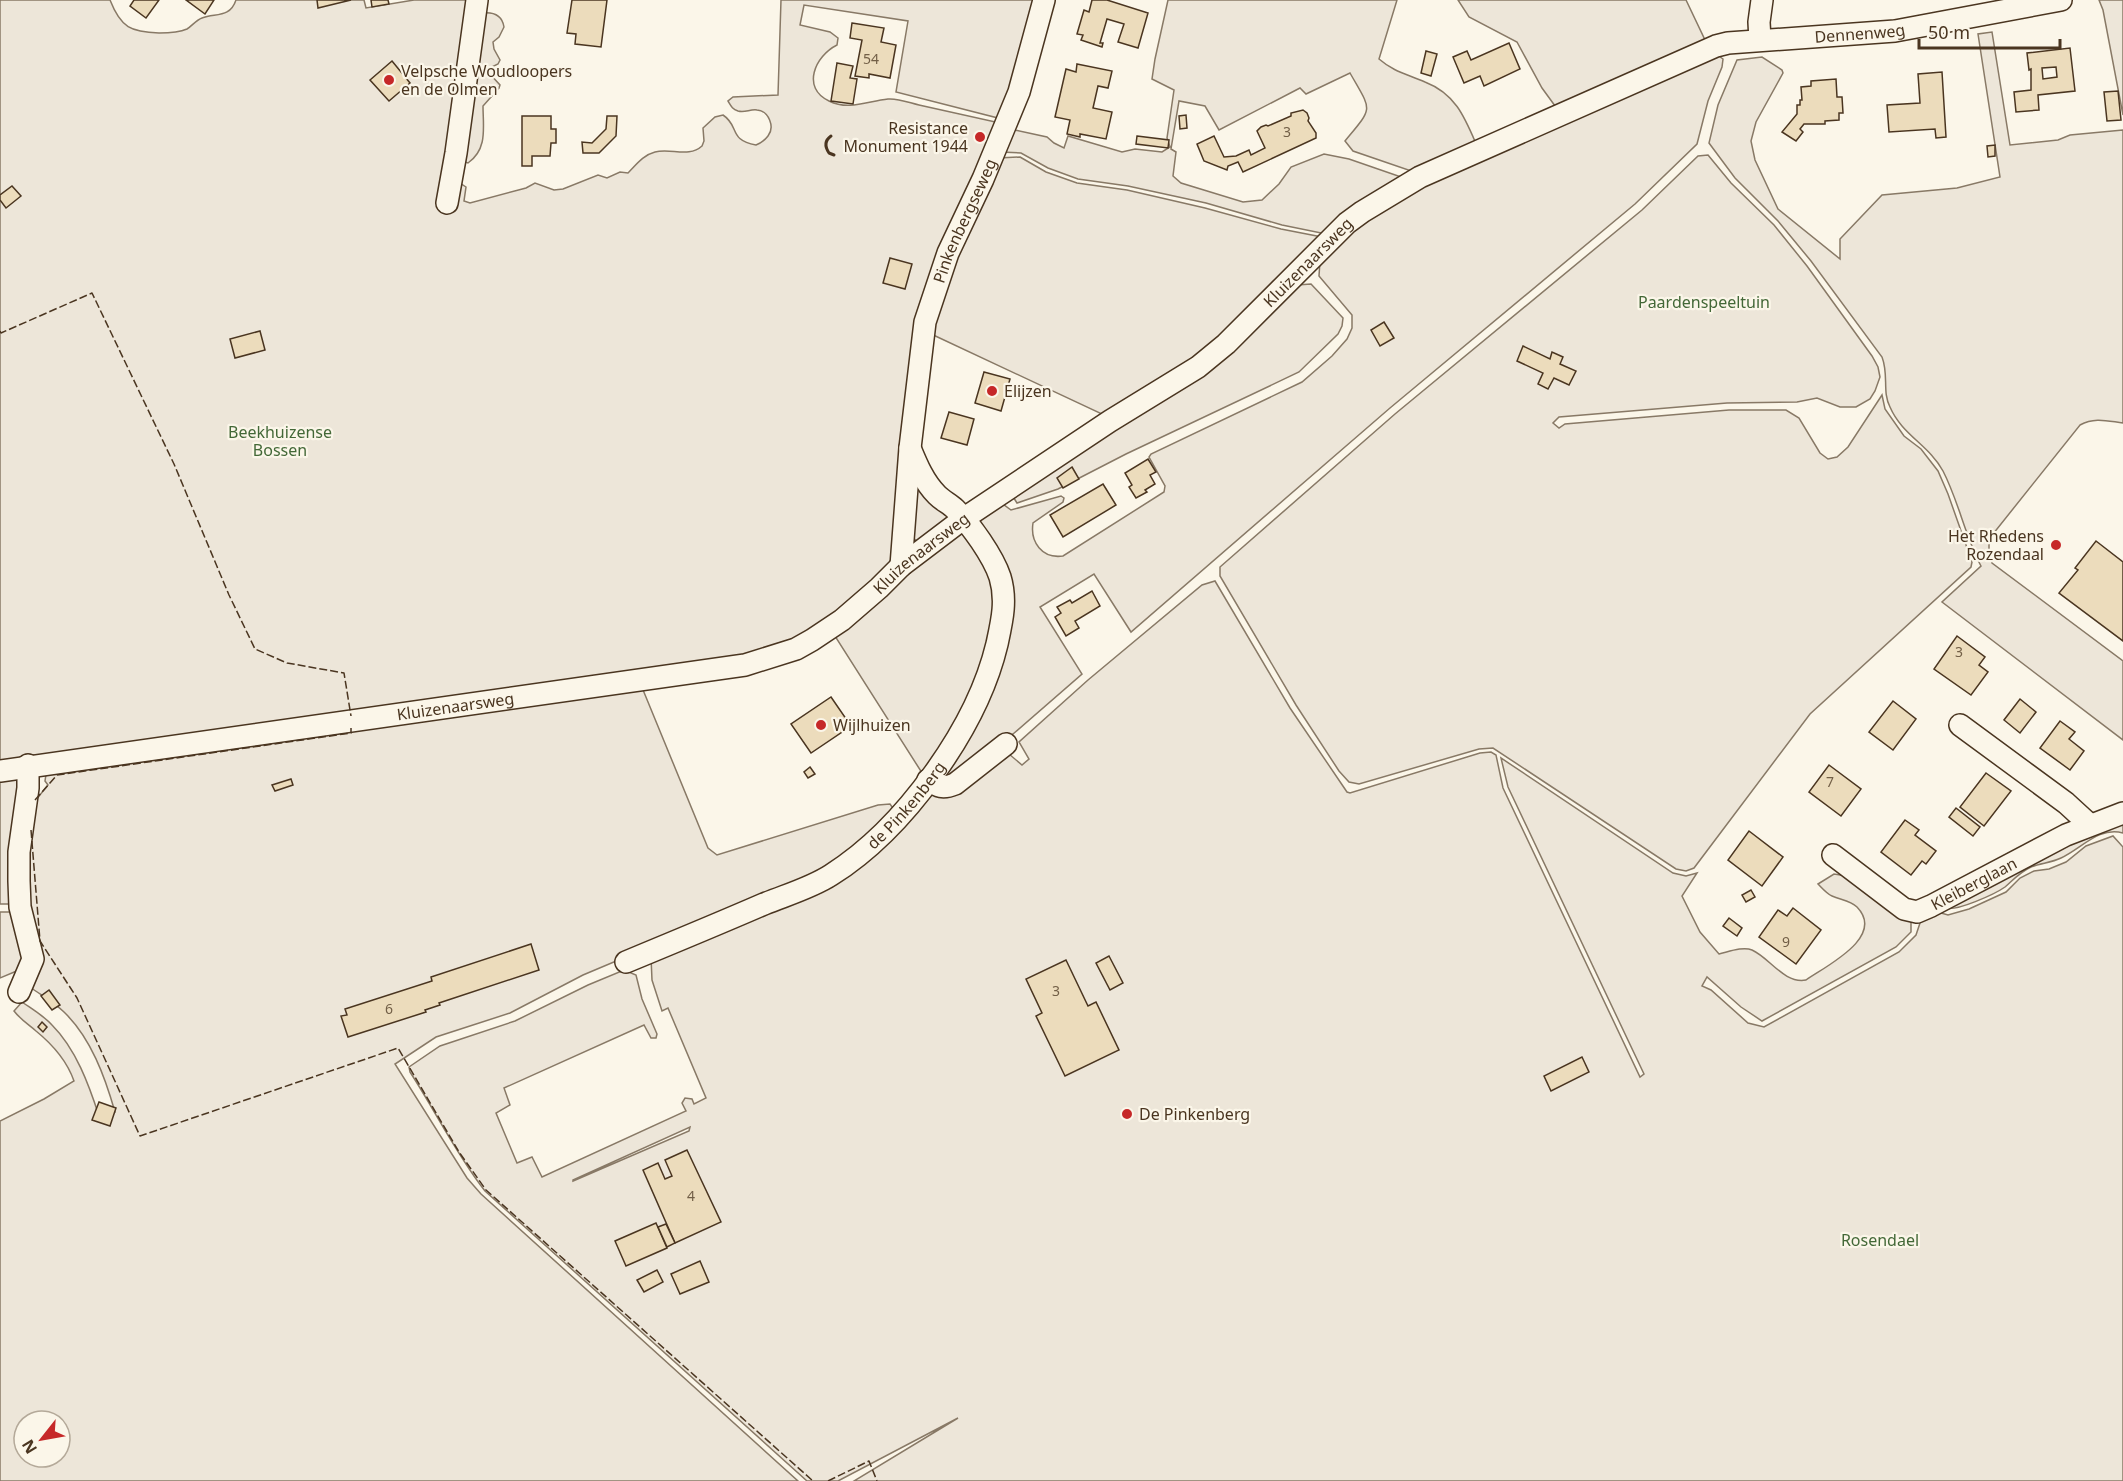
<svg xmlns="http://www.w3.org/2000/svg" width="2123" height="1481" font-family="'Noto Sans',sans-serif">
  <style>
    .green { fill: #ede6d9; stroke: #887966; stroke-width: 1.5; fill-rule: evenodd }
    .building { fill: #ecdcbc; stroke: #4a3520; stroke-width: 1.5; fill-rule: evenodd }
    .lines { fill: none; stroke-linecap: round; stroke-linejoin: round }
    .minor-casing { stroke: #4a3520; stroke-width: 24 }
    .minor { stroke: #fbf6e9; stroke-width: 21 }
    .fence { stroke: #4a3520; stroke-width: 1.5; stroke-dasharray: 8 3; stroke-linecap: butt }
    .wall { stroke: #4a3520; stroke-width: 3 }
    .poi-dot { fill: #c62828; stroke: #fbf6e9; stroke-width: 2 }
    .labels { text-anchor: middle; stroke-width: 4.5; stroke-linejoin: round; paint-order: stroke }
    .number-label { font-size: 14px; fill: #725f47 }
    .street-label { font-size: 16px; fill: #4a3520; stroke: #fbf6e9 }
    .poi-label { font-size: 16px; fill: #4a3520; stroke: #fbf6e9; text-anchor: start }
    .park-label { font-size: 16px; fill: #436837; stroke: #fbf6e9 }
  </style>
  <rect width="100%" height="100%" fill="#fbf6e9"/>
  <g class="green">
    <path d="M0,0H110C121,28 131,32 159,33C168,33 178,33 187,29C192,26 196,20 202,18C216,13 230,18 236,0H364L366,8L414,0H482L483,13C494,12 502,15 504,27L499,37L493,42L494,49L500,60L498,64L488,69V72L500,85L499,88L483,106C483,127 488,149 468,163L462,161L460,183L466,187L464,201L470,203L526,188L535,183L554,190L563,189L598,175L607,178L620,172L628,173C636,165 643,155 655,152C671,148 689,158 702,146L704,141L703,128L715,117L723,115C740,126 728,140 756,145C761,143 765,140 768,136C775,127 769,111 757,110C750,109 745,113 738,111C732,109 731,106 728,101L733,97L778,95L781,0H1038L1002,119L896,92L908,21L804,5L800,25L830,32L838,38L837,45C815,56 801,88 829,101C849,111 868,101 888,99C898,98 910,103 919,105C946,111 973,117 1000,123L944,251L891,567L837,615L769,653L0,764Z"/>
    <path d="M1168,0H1397L1379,59C1394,72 1407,74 1425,82C1456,94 1465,118 1477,146L1417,173L1353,151L1345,141C1374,106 1372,112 1350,73L1306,94L1300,88L1219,130L1205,106L1179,101L1171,149L1176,152L1173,176L1181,183L1243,202L1262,200L1279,184L1291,167L1324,154L1349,159L1404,178L1326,234L1282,225L1206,203L1128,186L1078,179L1048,168L1021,153L1001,152L1010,129L1047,137L1054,143L1064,148L1068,136L1122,152L1135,149L1162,152L1170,147L1167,138L1174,90L1152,79L1155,59Z"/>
    <path d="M1458,0H1686L1705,40L1558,110L1542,88L1517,42L1469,17Z"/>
    <path d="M2099,0H2123V115L2103,10Z"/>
    <path d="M1992,32L2010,145L2058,140L2070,135L2123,130V423C2107,421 2095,417 2080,425L1989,539V551L1992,563L2123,661V740L1942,602L1981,566C1965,536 1959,502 1943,471C1929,445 1902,435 1890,407C1882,392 1889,375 1882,357L1811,261L1778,221L1735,178L1709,143L1718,105L1737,60L1762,57L1782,70L1783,73L1756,122L1751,141L1755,160L1778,209L1840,259V239L1882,195L1957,188L2000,177L1978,34Z"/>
    <path d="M1716,54L1723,59L1722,67L1708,101L1697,144L1635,204L1390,408L1131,632L1094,574L1040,607L1082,674L1013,734L1003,740L951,781L938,782L1008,618L974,521L1000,502L1011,510L1061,496L1064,498L1063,502L1033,523C1030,542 1042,559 1063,556L1164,492L1165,486L1149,457L1151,454L1302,382L1332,356L1347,339L1352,328V315L1319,276L1320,261L1351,228L1404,193Z"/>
    <path d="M1708,155L1731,183L1774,225L1807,266L1872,356L1878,367L1880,377L1875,391L1870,399L1856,407H1840L1817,398L1797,402L1727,403L1559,417L1553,423L1559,428L1565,424L1729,410H1786L1799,418L1820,453L1828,459L1837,457L1848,447L1882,395L1885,409L1904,436L1921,449L1938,471L1948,494L1972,562L1971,567L1810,714L1694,868L1686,871L1676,869L1493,748L1479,749L1359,784L1349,782L1339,771L1296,705L1220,576V567L1395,414L1642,210L1698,156Z"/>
    <path d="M1020,157L1046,172L1077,183L1127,190L1205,208L1281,229L1322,237L1222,339L1106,416L929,333L937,298L998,158Z"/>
    <path d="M1311,284L1343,318L1342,326L1338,334L1299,372L1126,454L1058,489L1017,503L1010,492L1297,285Z"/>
    <path d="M913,474L952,519L918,542L912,537Z"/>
    <path d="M959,530L969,534L999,598L986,668L924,776L833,633Z"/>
    <path d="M1215,581L1290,708L1347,792L1350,793L1480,753L1491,752L1496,755L1503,788L1640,1077L1644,1074L1508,787L1501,758L1673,873L1686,876L1697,873L1682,896L1700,932L1719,954C1728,952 1743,946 1752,950C1770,958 1784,984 1806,980C1826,966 1886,937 1857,907C1850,900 1841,900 1832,896C1827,894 1822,888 1818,884L1834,874L1853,877L1911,922V932L1896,947L1762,1021L1741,1007L1707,977L1702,986L1711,990L1748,1023L1764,1027L1899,952L1916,935L1922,917L1934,911L1948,915L1969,909L2006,892L2020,878L2034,871L2049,869L2066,862L2086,846L2113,836L2123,847V1481H854L958,1418L838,1481H807L485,1191C456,1154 436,1112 410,1072L409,1067L440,1046L515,1021L588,985L624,970L636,975L642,999L657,1034L656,1038H651L644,1025L504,1088L510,1105L496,1113L517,1163L532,1157L542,1177L686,1111L682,1103L685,1098L692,1099L694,1104L706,1098L668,1008L662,1011L652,980L651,957L833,881L929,789L1009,754L1022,765L1029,759L1019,742L1088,680L1202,585ZM690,1127L689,1131L573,1181V1180Z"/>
    <path d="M641,685L708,848L717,855L878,805L890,804L895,811L859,848L799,884L583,975L510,1013L436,1037L395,1064L467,1178L481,1194L798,1481H0V1121L44,1099L74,1081C67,1061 52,1044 36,1031C28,1024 21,1020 14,1011L22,1002C32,1009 44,1016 52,1025C76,1049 89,1085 99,1116L115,1112C105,1077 91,1038 64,1012C55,1003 41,995 30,987L24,882L35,801L48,785L45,781L47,768ZM24,1421H60V1457H24Z"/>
    <path d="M17,774L18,797L13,904H0V777Z"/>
    <path d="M2123,820V833C2099,826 2081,849 2061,858C2051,863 2040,863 2031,867C2020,872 2013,880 2005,887C1995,894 1956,912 1945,908L2002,874Z"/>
    <path d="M0,912H15L28,962L19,970L0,978Z"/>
  </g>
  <g class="building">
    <path d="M134,0H159L146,18L130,6Z"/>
    <path d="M186,0H214L205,14Z"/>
    <path d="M317,0H351L318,8Z"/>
    <path d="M371,0H388L389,4L372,7Z"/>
    <path d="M572,0H607L601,47L575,44L576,34L567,33Z"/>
    <path d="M1092,0H1107L1148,13L1138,48L1118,42L1124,24L1107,19L1100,43H1103L1102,47L1081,40L1083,35L1077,34L1084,10L1089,12Z"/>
    <path d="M852,23L884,28L881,42L896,45L890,78L869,74V78L855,76L862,40L850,38Z"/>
    <path d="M1509,43L1520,69L1484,86L1480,76L1464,83L1453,57L1467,51L1471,60Z"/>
    <path d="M2070,48L2075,91L2038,95L2039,110L2016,112L2014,92L2031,90V69L2029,70L2027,53ZM2056,67L2057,77L2043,79L2042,68Z"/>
    <path d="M1426,51L1437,54L1431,76L1421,73Z"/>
    <path d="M392,61L410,83L389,101L370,80Z"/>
    <path d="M837,63L853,66L850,78L857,79L853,104L831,101Z"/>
    <path d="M1077,64L1112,71L1108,88L1098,86L1093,108L1112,112L1106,139L1080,134V137L1067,134L1070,120L1055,117L1066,69L1076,72Z"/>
    <path d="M1942,72L1946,137L1936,138L1935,129L1889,132L1887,105L1920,103L1918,74Z"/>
    <path d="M1836,79L1837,97H1842L1843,113H1839V120L1825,121V124H1804L1800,129L1803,132L1796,141L1782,132L1797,114V105H1800V100H1802L1801,87L1811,86V81Z"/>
    <path d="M2118,91L2121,120L2107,121L2104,92Z"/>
    <path d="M1303,110L1307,113L1309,118L1308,121L1316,133V138L1243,172L1238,162L1228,166L1227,170L1204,161L1197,144L1214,136L1224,157L1236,156L1249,150L1251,155L1265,148L1257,131L1261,127L1266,125L1268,126L1291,116V113Z"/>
    <path d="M1186,115L1187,128L1180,129L1179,116Z"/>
    <path d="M522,116H551V129H556V143H551L550,156H532V166H522Z"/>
    <path d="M607,116H617L616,136L599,153H583L582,142L592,143L606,129Z"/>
    <path d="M1137,136L1169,140L1168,148L1136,144Z"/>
    <path d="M1995,145V156L1988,157L1987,146Z"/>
    <path d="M12,186L21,196L6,208L0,200V195Z"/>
    <path d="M890,258L912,264L905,289L883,283Z"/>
    <path d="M1384,322L1394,338L1380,346L1371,330Z"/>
    <path d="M260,331L265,350L235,358L230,339Z"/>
    <path d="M1523,346L1550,359L1552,352L1563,357L1560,364L1576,371L1569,385L1554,378L1548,389L1538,384L1543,373L1517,361Z"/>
    <path d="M984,372L1010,379L1001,411L975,403Z"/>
    <path d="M949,412L974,419L967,445L941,438Z"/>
    <path d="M1148,459L1156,472L1150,475L1155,484L1145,490L1147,492L1136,498L1129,487L1132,485L1125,473Z"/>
    <path d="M1072,467L1079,479L1063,488L1057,478Z"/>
    <path d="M1103,484L1116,505L1063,537L1050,515Z"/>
    <path d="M2096,541L2123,562V641L2059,593L2078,570L2075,568Z"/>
    <path d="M1092,591L1100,606L1075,621L1079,628L1066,636L1055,617L1061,613L1057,607L1070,600L1072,603Z"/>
    <path d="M1957,636L1985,657L1979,665L1988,672L1971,695L1934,669Z"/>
    <path d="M831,697L851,726L811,753L791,724Z"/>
    <path d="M2020,699L2036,712L2020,733L2004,720Z"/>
    <path d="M1893,701L1916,719L1893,750L1869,732Z"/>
    <path d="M2060,721L2075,732L2069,739L2084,751L2070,770L2040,748Z"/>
    <path d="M1829,765L1861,789L1841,816L1809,792Z"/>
    <path d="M810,767L815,774L808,778L804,772Z"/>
    <path d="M1986,773L2011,791L1984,826L1960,807Z"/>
    <path d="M291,779L293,785L275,791L272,785Z"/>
    <path d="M1956,808L1980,827L1973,836L1949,817Z"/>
    <path d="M1905,820L1919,830L1915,835L1936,851L1926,864L1922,861L1911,875L1881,852Z"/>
    <path d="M1749,831L1783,857L1762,886L1728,860Z"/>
    <path d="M1751,890L1755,897L1746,902L1742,895Z"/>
    <path d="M1793,908L1821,930L1796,964L1759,937L1778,910L1787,916Z"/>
    <path d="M1729,918L1742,928L1737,936L1723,926Z"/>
    <path d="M531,944L539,970L439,1003L440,1005L425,1010L426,1012L348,1037L341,1016L347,1015L345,1009L432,981L431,977Z"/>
    <path d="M1109,956L1123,983L1110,990L1096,963Z"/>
    <path d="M1066,960L1088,1006L1096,1002L1119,1050L1065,1076L1036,1016L1042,1013L1026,979Z"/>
    <path d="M49,990L60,1005L52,1010L41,996Z"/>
    <path d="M42,1022L47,1027L43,1032L38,1027Z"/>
    <path d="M1582,1057L1589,1072L1551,1091L1544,1076Z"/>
    <path d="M99,1102L116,1108L110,1126L92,1120Z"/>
    <path d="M687,1150L721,1222L675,1243L643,1170L658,1163L665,1179L672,1176L665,1160Z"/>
    <path d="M656,1223L667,1248L626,1266L615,1241Z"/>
    <path d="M666,1224L675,1243L667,1247L658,1227Z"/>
    <path d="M700,1261L709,1282L680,1294L671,1274Z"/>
    <path d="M657,1270L663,1282L644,1292L637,1280Z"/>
  </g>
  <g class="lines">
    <g class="minor-casing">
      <g id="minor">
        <path d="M1760,40L1759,22L1762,0"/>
        <path d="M447,203L456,153L477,0"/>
        <path id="s1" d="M901,566L910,448L925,322L948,253L983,179L1019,92L1044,0"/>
        <path d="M1960,725L2066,803L2090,825"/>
        <path id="s2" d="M0,771L745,665L796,649L812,640L842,620L879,588L901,566L963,519L1110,421L1198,367L1226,344L1347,223L1362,212L1420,177L1716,46L1728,43L1895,31L2061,0"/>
        <path d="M928,780C938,787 943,789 955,784L1006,744"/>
        <path id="s3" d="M1833,855L1904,909L1917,912L1931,906L2066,835L2123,813"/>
        <path id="s4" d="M626,962C672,943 718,924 764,904C786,895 811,888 831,875C904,829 977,728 997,644C1002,621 1007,600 1000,577C993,556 971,525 955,509C950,504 943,501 937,495C924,482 917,465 910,448"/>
        <path d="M19,992L33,959L20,907L19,881V852L28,788V765"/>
      </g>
    </g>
    <use href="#minor" class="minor"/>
    <g class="fence">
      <path d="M0,331L1,333L92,293L174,464L229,595L255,649L287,663L344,673L351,716"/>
      <path d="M35,800L57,775L351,733V728"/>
      <path d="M31,830L40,941L77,998L140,1136L398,1048L459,1152L486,1190L813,1481"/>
      <path d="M828,1481L869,1461L877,1481"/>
    </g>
    <path class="wall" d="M831,136C824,141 825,147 829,153L834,155"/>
  </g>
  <g class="poi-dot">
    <circle cx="389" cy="80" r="6"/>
    <circle cx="980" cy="137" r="6"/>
    <circle cx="992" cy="391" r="6"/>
    <circle cx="2056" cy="545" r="6"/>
    <circle cx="821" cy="725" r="6"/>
    <circle cx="1127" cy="1114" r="6"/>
  </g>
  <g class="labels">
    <g class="number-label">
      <text x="871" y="64">54</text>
      <text x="1287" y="137">3</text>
      <text x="1959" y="657">3</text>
      <text x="1830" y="787">7</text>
      <text x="1786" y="947">9</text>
      <text x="1056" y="996">3</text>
      <text x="389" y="1014">6</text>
      <text x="691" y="1201">4</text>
    </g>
    <g class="street-label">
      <text dy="6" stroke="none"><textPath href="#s2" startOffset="2060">Dennenweg</textPath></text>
      <text dy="6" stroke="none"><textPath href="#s1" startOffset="354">Pinkenbergseweg</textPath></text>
      <text dy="6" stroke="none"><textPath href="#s2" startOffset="1450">Kluizenaarsweg</textPath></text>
      <text dy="6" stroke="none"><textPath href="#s2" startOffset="964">Kluizenaarsweg</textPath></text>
      <text dy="6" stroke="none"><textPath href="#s2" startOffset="460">Kluizenaarsweg</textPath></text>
      <text dy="6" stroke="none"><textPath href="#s4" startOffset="326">de Pinkenberg</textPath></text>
      <text dy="6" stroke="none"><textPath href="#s3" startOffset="166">Kleiberglaan</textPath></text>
    </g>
    <g class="poi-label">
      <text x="401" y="77">Velpsche Woudloopers<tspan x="401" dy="18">en de Olmen</tspan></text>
      <text x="968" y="134" text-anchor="end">Resistance<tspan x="968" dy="18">Monument 1944</tspan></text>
      <text x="1004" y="397">Elijzen</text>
      <text x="2044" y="542" text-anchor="end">Het Rhedens<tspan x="2044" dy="18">Rozendaal</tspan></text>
      <text x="833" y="731">Wijlhuizen</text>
      <text x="1139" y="1120">De Pinkenberg</text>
    </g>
    <g class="park-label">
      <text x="1704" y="308">Paardenspeeltuin</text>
      <text x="280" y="438">Beekhuizense<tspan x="280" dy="18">Bossen</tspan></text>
      <text x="1880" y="1246">Rosendael</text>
    </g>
  </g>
  <g transform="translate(42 1439) rotate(239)"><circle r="28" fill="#fbf6e9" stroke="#b4a999" stroke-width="1.5"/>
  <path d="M0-4.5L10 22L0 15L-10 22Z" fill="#c62828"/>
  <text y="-9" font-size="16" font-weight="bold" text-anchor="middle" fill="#4a3520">N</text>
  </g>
  <path d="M1919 39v9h141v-9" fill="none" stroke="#4a3520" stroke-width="3"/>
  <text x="1928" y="39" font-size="18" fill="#4a3520" stroke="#fbf6e9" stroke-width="4.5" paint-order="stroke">50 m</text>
</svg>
